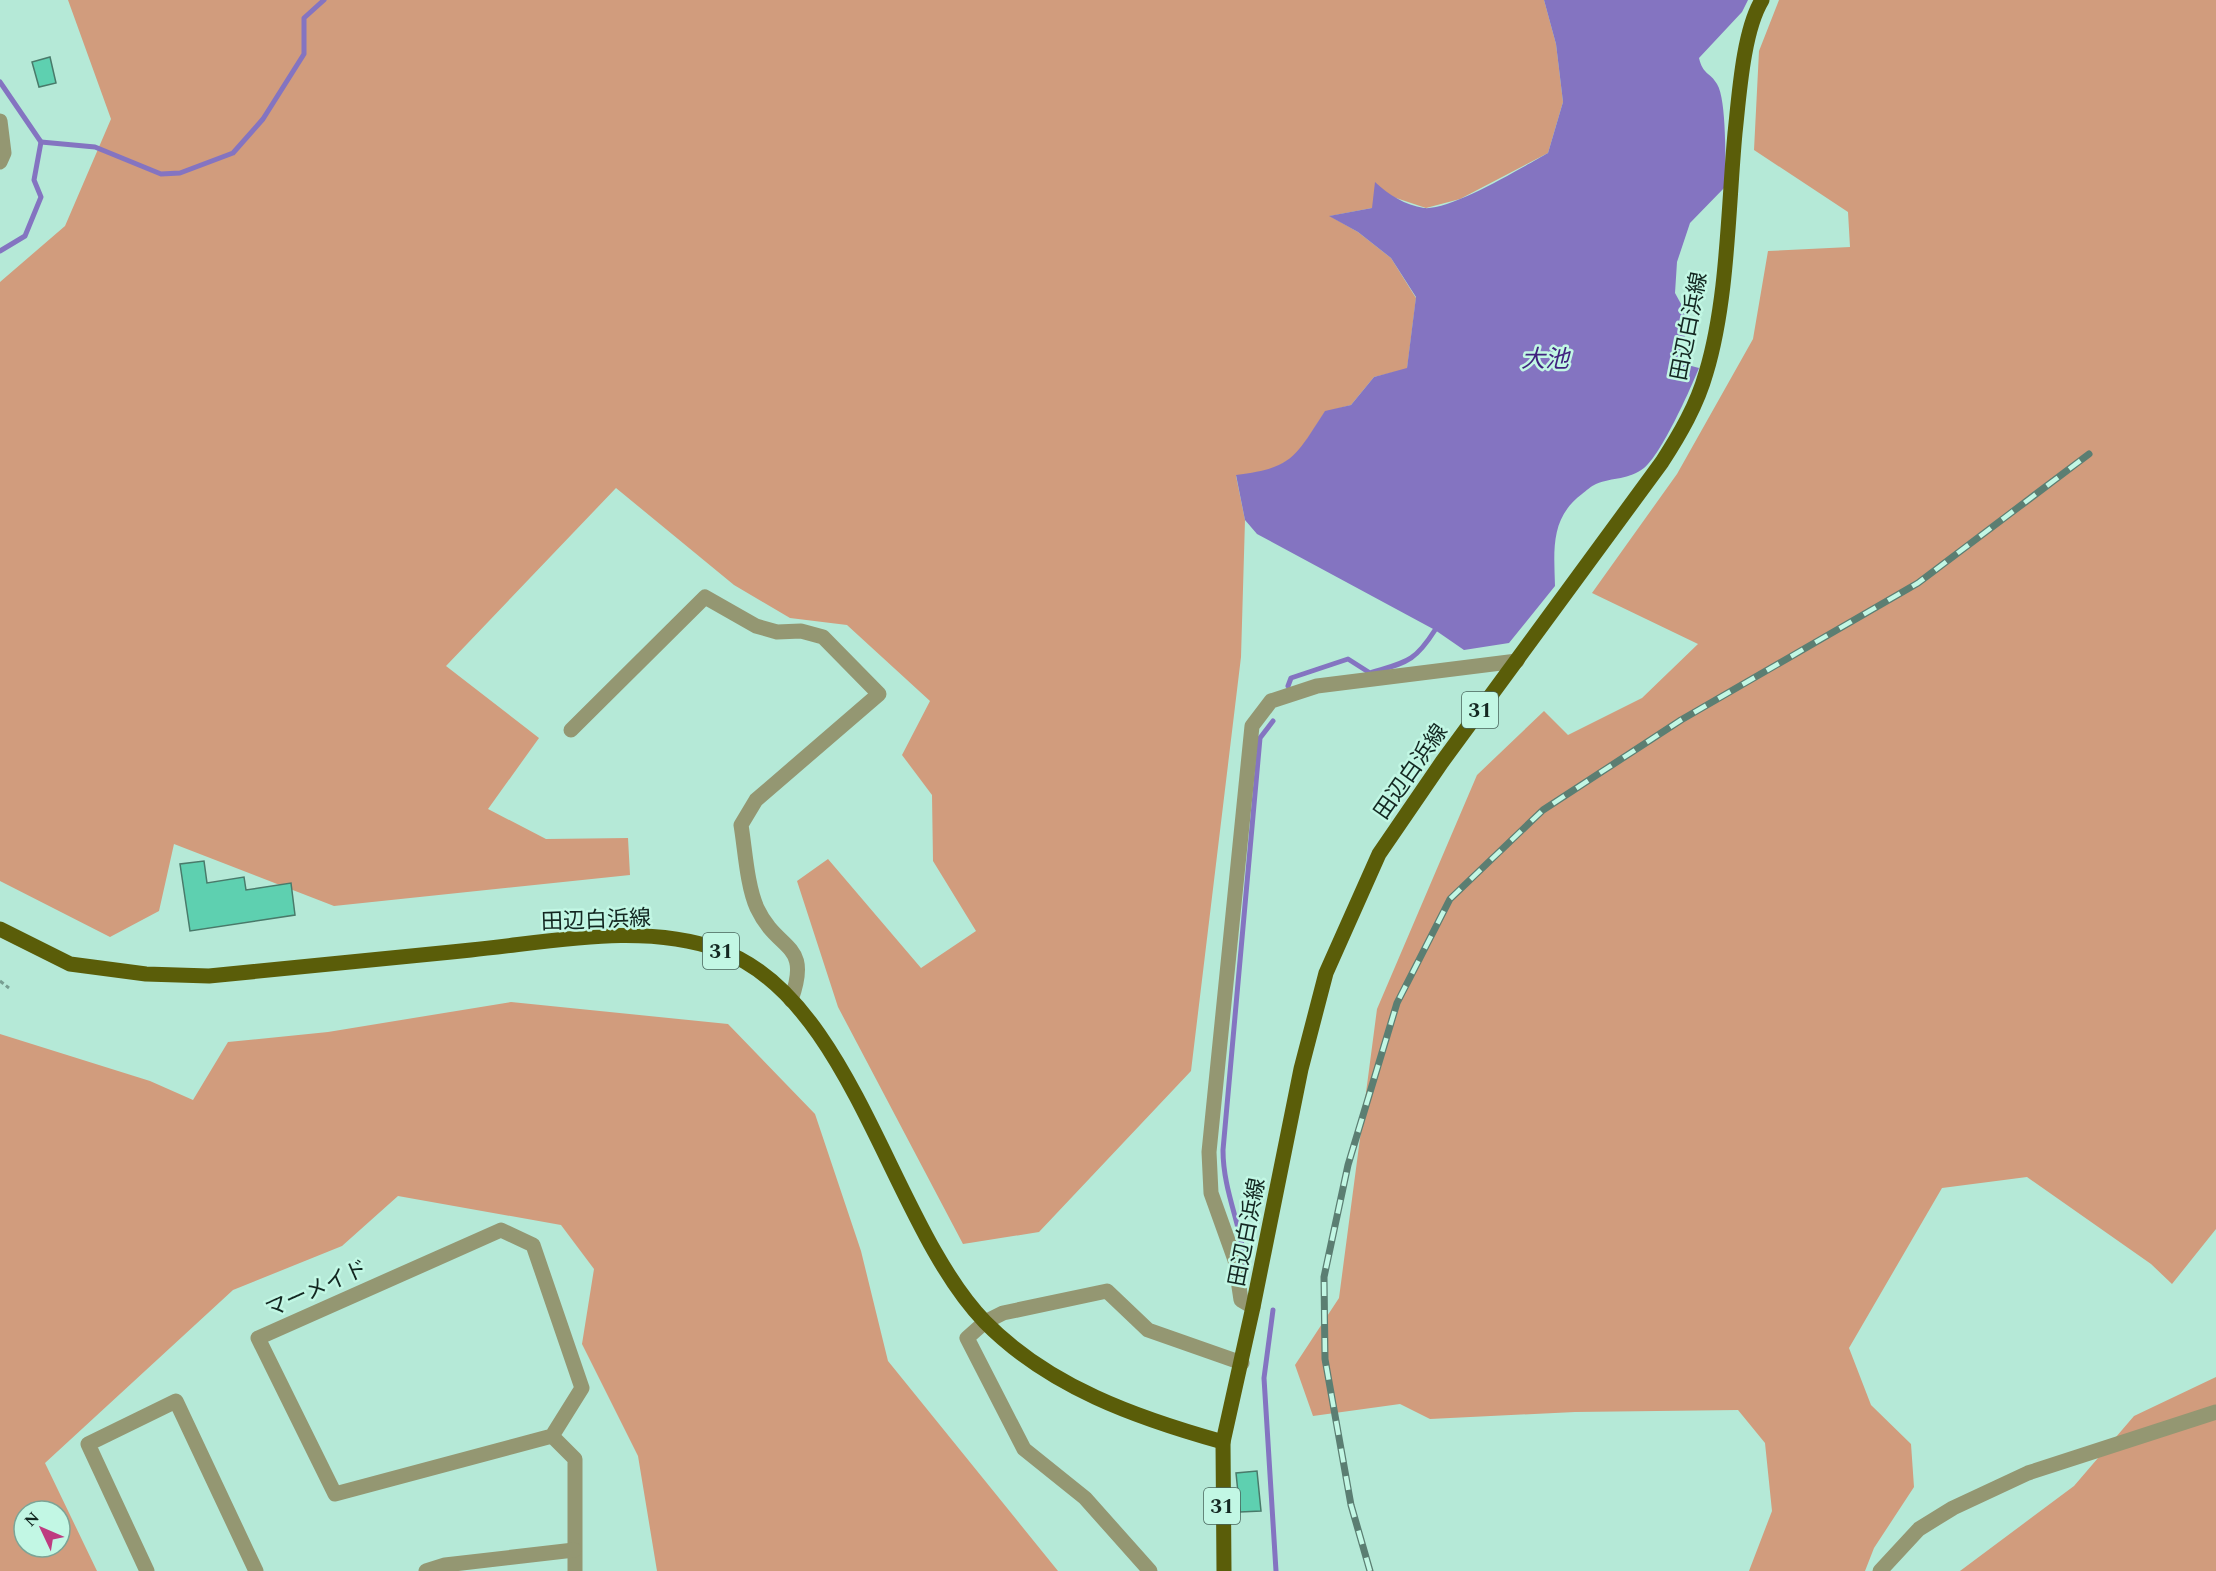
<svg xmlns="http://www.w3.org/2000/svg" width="2216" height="1571" font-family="Spectral,'Noto Sans JP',serif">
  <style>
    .green { fill: #d19c7d; fill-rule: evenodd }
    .water { fill: #8474c1 }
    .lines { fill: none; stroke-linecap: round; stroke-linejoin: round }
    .stream { stroke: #8474c1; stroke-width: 5 }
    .building { fill: #5ed0b0; stroke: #497a6a; stroke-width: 1.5 }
    .path { stroke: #789f92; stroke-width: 3; stroke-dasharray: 4.5 3; stroke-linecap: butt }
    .minor { stroke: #949772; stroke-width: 15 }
    .major { stroke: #5a5d09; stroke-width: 15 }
    .rail-casing { stroke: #5b7e72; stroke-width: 7 }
    .rail { stroke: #c2f7e4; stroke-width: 4.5; stroke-dasharray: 14; stroke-linecap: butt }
    .labels { text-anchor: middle; stroke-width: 5; stroke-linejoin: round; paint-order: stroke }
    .shield { fill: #c2f7e4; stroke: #48655c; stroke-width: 1.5 }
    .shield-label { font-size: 21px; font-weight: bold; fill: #132721 }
    .street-label { font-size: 22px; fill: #132721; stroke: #c2f7e4 }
    .water-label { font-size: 24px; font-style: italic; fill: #40227e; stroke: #c2f7e4 }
  </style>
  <rect width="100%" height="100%" fill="#b5e9d7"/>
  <g class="green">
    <path d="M68,0H1544L1556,44L1563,102L1548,153L1460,199L1426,208L1390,196L1372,208L1330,216L1358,232L1391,258L1416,298L1407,369L1374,377L1351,405L1325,412L1297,455L1270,471L1236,476L1245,520L1241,657L1191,1071L1039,1232L963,1244L838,1007L797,881L828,859L921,968L976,931L933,861L932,795L902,755L930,701L847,625L790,618L734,585L616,488L446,666L539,738L488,809L546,839L628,838L630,875L334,906L174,844L159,911L110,937L0,881V282L65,226L111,119Z"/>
    <path d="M1779,0H2216V1229L2172,1284L2151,1264L2027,1177L1942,1188L1849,1348L1871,1405L1911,1444L1914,1487L1874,1548L1865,1571H1749L1772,1511L1765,1443L1738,1410L1575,1412L1430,1419L1400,1404L1313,1416L1295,1365L1339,1298L1377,1009L1477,775L1544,711L1568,735L1642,698L1698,644L1592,593L1677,474L1753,339L1768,251L1850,247L1848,212L1754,150L1759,51Z"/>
    <path d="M511,1002L728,1024L815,1114L861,1251L888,1361L1058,1571H657L638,1456L582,1344L594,1269L561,1225L398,1196L342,1246L233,1290L45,1463L97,1571H0V1034L150,1081L193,1100L228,1042L328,1032ZM24,1511H60V1547H24Z"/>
    <path d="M2216,1377V1571H1960L2074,1486L2134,1416Z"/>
  </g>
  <path class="water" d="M1544,0H1748L1742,12L1699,58C1703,75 1710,72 1717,84C1727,100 1725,164 1726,186L1690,223L1677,262L1675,293L1692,324C1683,337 1678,348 1684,364L1699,368C1690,390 1661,455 1644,468C1629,480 1613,477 1596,484C1591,486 1586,491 1582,494C1550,518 1554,550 1555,586L1509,643L1464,650L1435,630L1257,534L1245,520L1236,475C1293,468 1295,457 1325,411L1351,405L1374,377L1407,368L1416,297L1391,258L1358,232L1329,216L1372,208L1375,182C1389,195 1405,205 1424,208C1450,211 1523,167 1548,153L1563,102L1556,44Z"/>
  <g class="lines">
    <g class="stream">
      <path d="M0,82L41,142L34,180L41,197L25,236L0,251"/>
      <path d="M41,142L95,147L161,174L180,173L233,153L263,119L304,54V18L324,0"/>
      <path d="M1288,686L1291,678L1348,659L1370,673C1406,662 1414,663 1435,630"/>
      <path d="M1245,1277C1246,1233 1223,1196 1223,1150L1260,738L1273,721"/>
      <path d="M1273,1310L1264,1378L1276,1571"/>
    </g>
  </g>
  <g class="building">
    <path d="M50,57L56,83L39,87L32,62Z"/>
    <path d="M204,861L207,883L244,877L246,890L291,883L295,915L190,931L180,864Z"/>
    <path d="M1257,1471L1261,1511L1240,1512L1236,1473Z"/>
  </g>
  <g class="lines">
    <path class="path" d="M0,981L9,988"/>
    <g class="minor">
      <path d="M0,121L4,153L0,162"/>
      <path d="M571,730L705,597L756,626L777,632L801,631L823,637L879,694L756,800L741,825C745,849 747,886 757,908C778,953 812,941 791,1000"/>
      <path d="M1253,1307L1241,1300L1235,1260L1211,1193L1209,1152L1252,726L1271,701L1317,686L1517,661"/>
      <path d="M552,1436L335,1494L258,1338L501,1230L533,1245L582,1388L552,1436L575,1459V1571"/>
      <path d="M147,1571L88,1444L176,1401L256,1571"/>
      <path d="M426,1571L445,1565L574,1550"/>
      <path d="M1150,1571L1085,1498L1024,1449L967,1338L985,1322L1003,1313L1107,1291L1148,1330L1242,1363"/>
      <path d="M1880,1571L1919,1529L1953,1508L2028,1473L2216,1412"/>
    </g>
    <g class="major">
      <path d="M0,929L70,964L146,974L209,976C297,967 384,959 471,950C552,942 642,922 720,950C853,998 891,1225 985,1322C1049,1387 1137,1418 1223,1442"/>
      <path d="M1224,1571L1223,1442L1253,1307L1301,1069L1326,973L1379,854L1442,762L1662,462C1680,434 1697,405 1706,373C1728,300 1728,209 1735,133C1739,97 1743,31 1762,0"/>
    </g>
    <g class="rail-casing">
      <path id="rail" d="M1370,1571L1351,1505L1325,1359L1324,1277L1348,1165L1397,1003L1450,899L1543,810L1681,720L1918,583L2089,454"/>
    </g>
    <use href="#rail" class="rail"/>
  </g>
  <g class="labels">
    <g class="shield">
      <rect x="1462" y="692" width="36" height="36" rx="4.5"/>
      <rect x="703" y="933" width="36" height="36" rx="4.5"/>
      <rect x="1204" y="1488" width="36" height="36" rx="4.5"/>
    </g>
    <g class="shield-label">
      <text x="1480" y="717">31</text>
      <text x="721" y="958">31</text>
      <text x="1222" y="1513">31</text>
    </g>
    <g class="street-label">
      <text transform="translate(1688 326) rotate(-79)" y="8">田辺白浜線</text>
      <text transform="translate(1410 771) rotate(-55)" y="8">田辺白浜線</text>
      <text transform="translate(596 919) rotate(-2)" y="8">田辺白浜線</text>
      <text transform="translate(1246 1232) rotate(-79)" y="8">田辺白浜線</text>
      <text transform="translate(316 1288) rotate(-24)" y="8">マーメイド</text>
    </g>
    <g class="water-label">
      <text x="1545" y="367">大池</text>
    </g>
  </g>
  <g transform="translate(42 1529) rotate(314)"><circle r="28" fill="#c2f7e4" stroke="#7ca496" stroke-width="1.5"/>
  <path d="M0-4.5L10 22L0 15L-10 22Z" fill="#be3b80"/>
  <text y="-9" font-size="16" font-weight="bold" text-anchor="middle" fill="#132721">N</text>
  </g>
</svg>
